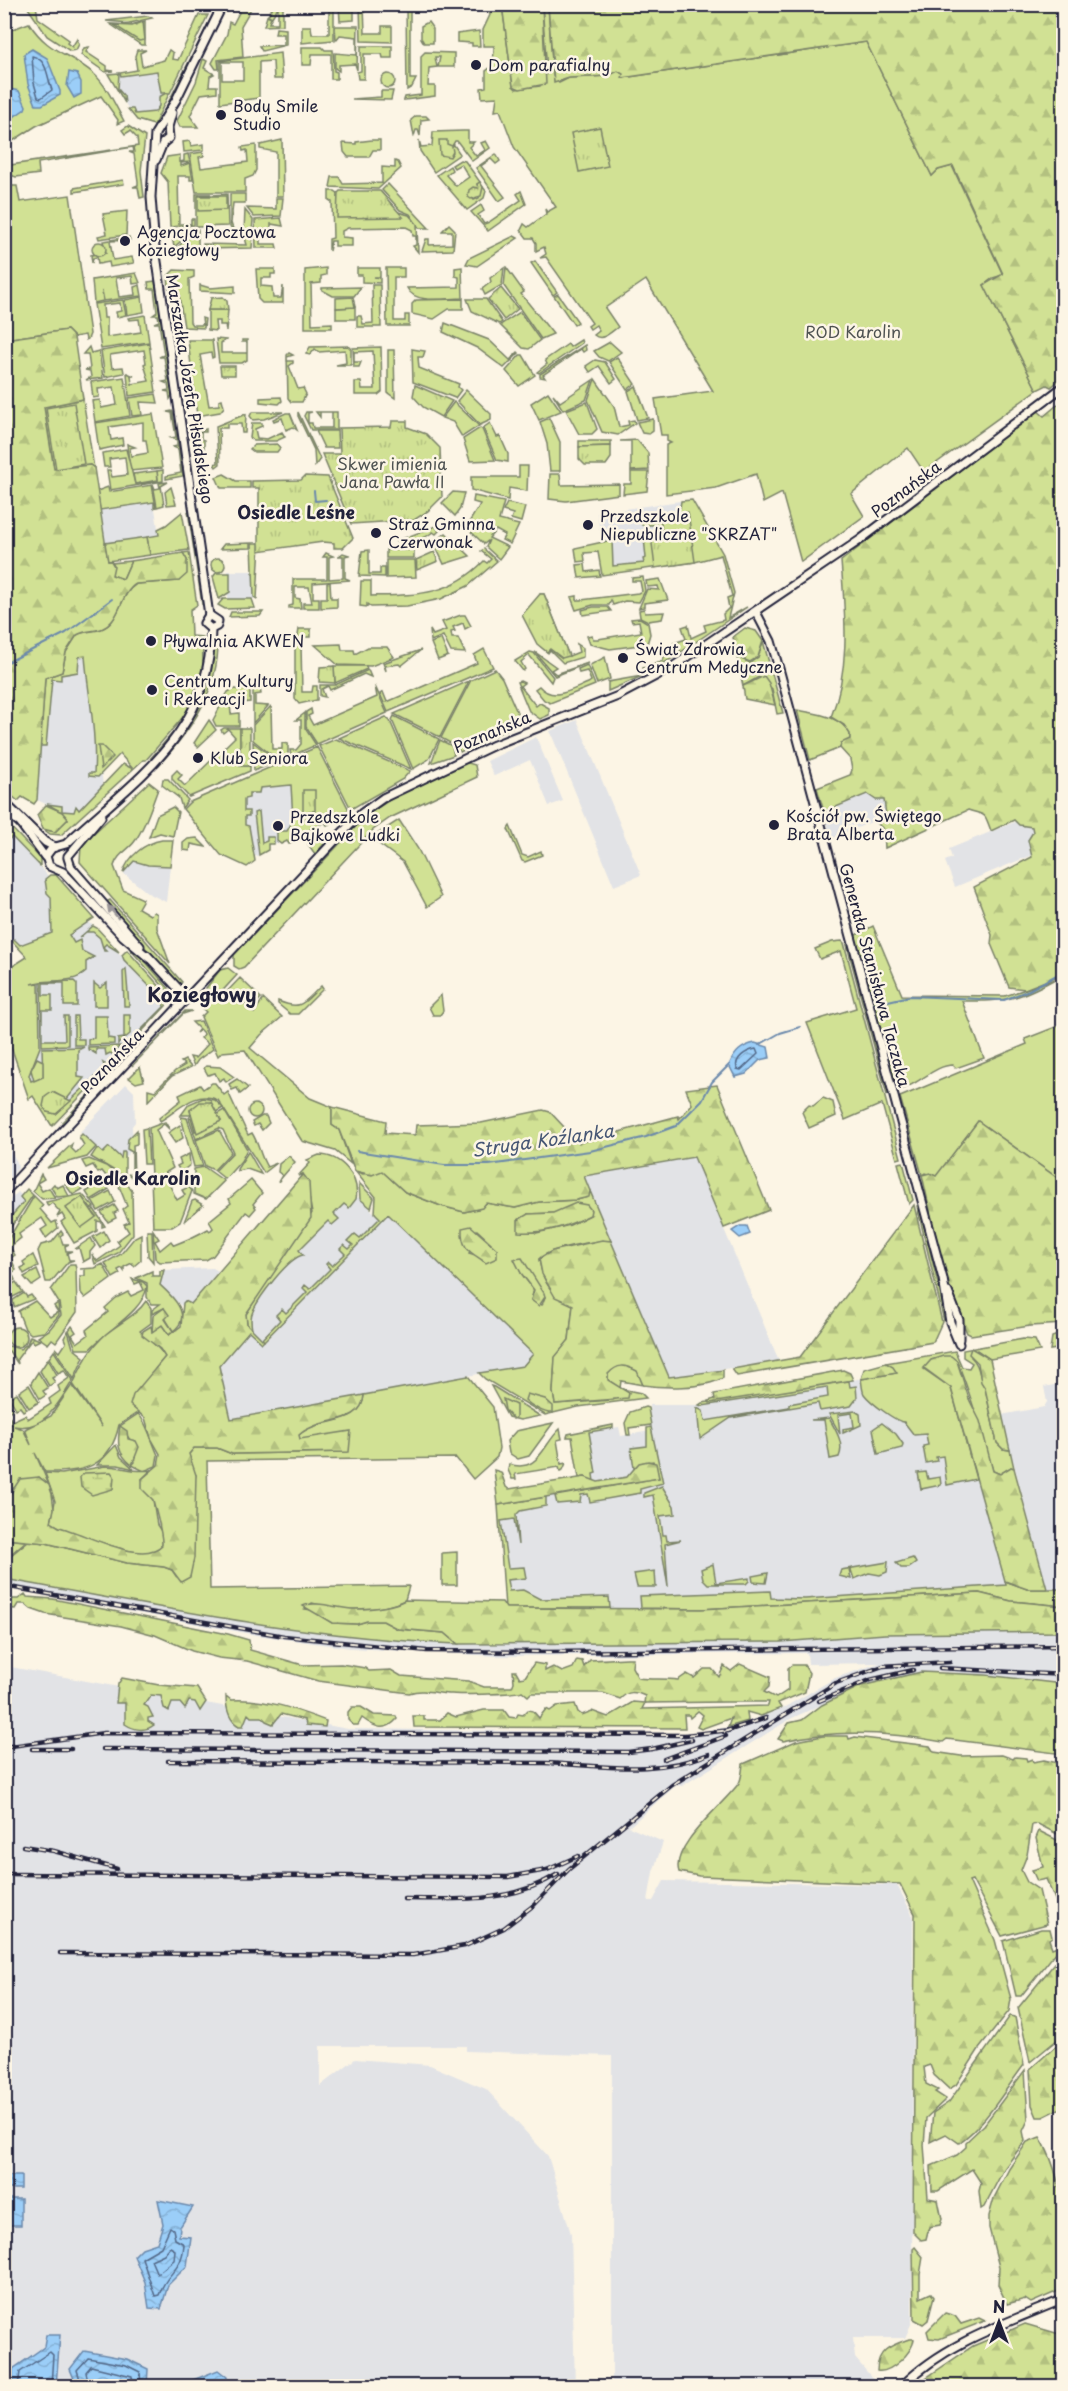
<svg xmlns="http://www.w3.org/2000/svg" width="1068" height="2391" font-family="'Playpen Sans',sans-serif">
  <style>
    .built { fill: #e2e3e6 }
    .green { fill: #d1e194; stroke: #7a8268; stroke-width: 1.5; fill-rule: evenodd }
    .forest { fill: url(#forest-firs); stroke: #7a8268; stroke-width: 1.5; fill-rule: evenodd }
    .wetland { fill: url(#wetland-marsh); stroke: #7a8268; stroke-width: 1.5 }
    .park { fill: url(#park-tufts); stroke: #7a8268; stroke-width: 1.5 }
    .water { fill: url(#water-waves); stroke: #6b89ac; stroke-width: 1.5 }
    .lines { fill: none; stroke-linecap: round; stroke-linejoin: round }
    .shore { stroke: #526787; stroke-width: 1.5 }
    .stream { stroke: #6b89ac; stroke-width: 2 }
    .minor-casing { stroke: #22223b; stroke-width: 11 }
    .minor { stroke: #fcf5e5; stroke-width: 7 }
    .rail-casing { stroke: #22223b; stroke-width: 4.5 }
    .rail { stroke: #fcf5e5; stroke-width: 2; stroke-dasharray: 7; stroke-linecap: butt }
    .oneway { fill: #9a9698 }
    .poi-dot { fill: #22223b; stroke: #fcf5e5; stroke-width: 2 }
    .labels { text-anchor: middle; stroke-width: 5; stroke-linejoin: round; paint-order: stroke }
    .poi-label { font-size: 16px; fill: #22223b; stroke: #fcf5e5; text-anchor: start }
    .park-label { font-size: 16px; fill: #4e5251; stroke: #fcf5e5 }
    .street-label { font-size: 16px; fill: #22223b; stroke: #fcf5e5 }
    .neighbourhood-label { font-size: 18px; font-weight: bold; fill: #22223b; stroke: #fcf5e5 }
    .water-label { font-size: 18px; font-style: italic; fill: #465674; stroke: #fcf5e5 }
    .quarter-label { font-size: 20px; font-weight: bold; fill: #22223b; stroke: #fcf5e5 }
  </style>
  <defs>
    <pattern id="forest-firs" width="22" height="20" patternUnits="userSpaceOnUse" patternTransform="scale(1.5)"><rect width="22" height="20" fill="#d1e194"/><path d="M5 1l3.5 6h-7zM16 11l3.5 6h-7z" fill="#b3c180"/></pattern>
    <pattern id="wetland-marsh" width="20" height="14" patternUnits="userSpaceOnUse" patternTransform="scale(1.5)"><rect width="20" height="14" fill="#d1e194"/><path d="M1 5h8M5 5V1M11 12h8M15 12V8" fill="none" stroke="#b3c180"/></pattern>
    <pattern id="park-tufts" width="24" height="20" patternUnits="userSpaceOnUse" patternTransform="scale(1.5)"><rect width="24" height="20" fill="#d1e194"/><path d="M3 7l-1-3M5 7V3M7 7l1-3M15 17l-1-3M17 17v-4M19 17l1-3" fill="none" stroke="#b3c180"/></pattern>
    <pattern id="water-waves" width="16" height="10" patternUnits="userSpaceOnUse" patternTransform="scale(1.5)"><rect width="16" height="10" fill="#9bcef8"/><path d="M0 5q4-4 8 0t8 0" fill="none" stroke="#85b1d6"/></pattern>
  </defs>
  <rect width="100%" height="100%" fill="#fcf5e5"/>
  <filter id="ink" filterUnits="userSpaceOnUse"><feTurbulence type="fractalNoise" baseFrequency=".0167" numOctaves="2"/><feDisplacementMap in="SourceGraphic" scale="12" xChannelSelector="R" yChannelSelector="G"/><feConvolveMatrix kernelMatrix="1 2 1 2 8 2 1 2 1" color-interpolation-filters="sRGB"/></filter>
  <g filter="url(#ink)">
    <g class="built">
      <path d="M159,67L162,95L159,97V106L155,112L132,115L108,74Z"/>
      <path d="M687,500L695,562L607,574L597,513Z"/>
      <path d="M154,502L159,535L105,543L100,510Z"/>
      <path d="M228,571H253L254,599H228Z"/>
      <path d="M85,620L103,786L73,816L37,800L38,781L48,643Z"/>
      <path d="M577,720L641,875L614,886L550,731Z"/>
      <path d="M536,737L563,801L549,806L530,760L494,776L487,761Z"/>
      <path d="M977,749L1020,759L831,839L824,812Z"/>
      <path d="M322,756L349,809L280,843L268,844V850L245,862L238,794Z"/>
      <path d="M1063,802V842L955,887L945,861L952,858L949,849Z"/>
      <path d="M5,829L50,878L52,932L59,940L89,922L163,999L164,1008L52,1126L33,1096L29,1099L5,1029V971L27,957L5,933Z"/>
      <path d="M133,861L148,865L170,866L166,902L148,893L123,873Z"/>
      <path d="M126,1084L134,1092L135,1122L132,1126L133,1148L120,1163L109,1160L80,1132Z"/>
      <path d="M5,1141L17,1162L18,1168L5,1183Z"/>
      <path d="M694,1157L779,1361L669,1377L584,1176Z"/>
      <path d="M18,1192L28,1202L5,1225L4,1206Z"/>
      <path d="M358,1197L380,1218L262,1339L247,1324L246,1314L299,1251L344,1204L349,1208Z"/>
      <path d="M388,1214L534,1355L523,1366L230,1419L219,1365L250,1331L263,1343Z"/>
      <path d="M213,1268L218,1271L191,1304L186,1300L181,1306L160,1284L164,1270Z"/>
      <path d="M924,1368L951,1388L1008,1591L701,1609L505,1608L498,1505L581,1491L572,1435L619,1427L621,1436L651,1431L649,1405H702Z"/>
      <path d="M1063,1383V1589H1047L1001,1415L1044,1407L1047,1402L1044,1387Z"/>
      <path d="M4,1579L175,1610L445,1643L781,1642L885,1634L1063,1632V1682L939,1671L889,1678L859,1688L792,1718L682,1786L676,1785L629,1827L663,1842L653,1872L648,1901H653L664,1881L897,1885L913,1916L912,2322L905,2338H853L855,2358L879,2386H612V2056L466,2051V2046H320V2086L355,2059L430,2065L486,2089L548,2156L571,2234L575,2386H5V1666L348,1729L690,1733L725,1728L755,1719L785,1707L835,1678L879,1663L808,1664L807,1653L496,1656L350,1648L256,1635L5,1588Z"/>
    </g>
    <g class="green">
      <path d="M26,5H36L38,18L69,40L67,43L72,47L77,39L79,44L76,50L70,51L47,36Z"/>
      <path d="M243,5H253L241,26L243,57L218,60L219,69H216L212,63L227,34L229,22L233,24Z"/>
      <path d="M274,5H283V25L264,26L267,16L271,18L269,23H278V7L272,17L268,15Z"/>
      <path d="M329,5H334V40L302,43V26H311L312,34H329Z"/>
      <path d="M339,5H354V20L340,21Z"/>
      <path d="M360,5H364L365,33H382V26H392V42L361,41Z"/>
      <path d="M406,5H410V79H416L412,87L407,90Z"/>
      <path d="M487,5H502L513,86L516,89L540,86L547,71L542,5H548L553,76L559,83L569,78L606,76L618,71L623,74V78L866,42L932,176L938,170L952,166L1003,275L993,278L984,285L1037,390L924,472L908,448L851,494L864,516L801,562L782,493L763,503L756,474L716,488L666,494V445L671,443L667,441V435H661L655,399L713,391L646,280L605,308L618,327C611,332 602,342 594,335L599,331L596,325L590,329L588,326L592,323L546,257L540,258L546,254L544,247L536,251V243L533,238H527L521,230L524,224L528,227L546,214L545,209L547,212L556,207L514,147L500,110L495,111L497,97L482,98L481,88L486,87V71C493,67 494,58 494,46H483V30L490,15Z"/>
      <path d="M199,15H208L170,93H161L157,71L121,76L120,73L137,70L135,56L137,50H146L140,53L142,66L164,60L169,50L173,53L172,59L178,60Z"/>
      <path d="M148,16L152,18L130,23L106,21Z"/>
      <path d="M212,16L211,20L165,113L167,105Z"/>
      <path d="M145,21V45H141L110,24L131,25Z"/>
      <path d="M428,22L433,29V43H424L421,38V26Z"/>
      <path d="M29,23C49,54 69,52 94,74C107,86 115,105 124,121L117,124L118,120L101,96L36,126L5,146V32Z"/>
      <path d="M335,26H358L357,70L355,64L339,65V71L335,68V53L357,55V37L340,35L336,40Z"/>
      <path d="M276,28L286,29V45L262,51L259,46L284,45V34H275Z"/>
      <path d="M479,31L480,46H472V43L457,42V34Z"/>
      <path d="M361,46H392V58H383L382,54H364V79H358L357,72L361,71Z"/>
      <path d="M89,47L86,52L107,66V70L113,71L105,72L81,55L84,48Z"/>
      <path d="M302,47H322L325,50H333L334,71L337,72V79H331V54H312L311,65H302Z"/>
      <path d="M425,52L454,53V67H438L440,57H435L437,67L429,68L428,86H435V96L404,100L405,97L421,95V56Z"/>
      <path d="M280,53L282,79H274L273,61L259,62V98L220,103V61ZM222,62H243V80H222Z"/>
      <path d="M203,59L207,61L204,68L214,74L210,76L209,86H217V92L201,94L190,116L198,127H180L177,121L196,82Z"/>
      <path d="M119,73L118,89L124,96L125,103L108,74Z"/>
      <circle cx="388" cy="81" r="7"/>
      <path d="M381,91H393L391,100L352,99L381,97Z"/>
      <path d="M166,93L169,94L154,125L137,120L128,109H133L135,114L155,112L159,106V97Z"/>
      <path d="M416,116H426L429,119L421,120L420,136L418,130H416L414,136L411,120Z"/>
      <path d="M128,126L145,137L141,171L144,197L140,198L138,187H133L138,185V181L134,154L129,152H134L133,147L38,163L39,174L16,177L5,173L4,166L138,146L137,138L130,131L125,134L122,130Z"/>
      <path d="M463,131H468V142H474L469,147L476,156L485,150L481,143L486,141L490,148L472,161L457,141H455L452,146L454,145L460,154L434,172L420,151L419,140L421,147L432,146L433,132Z"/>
      <path d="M282,140L283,196H276V152L260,149V145Z"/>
      <path d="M372,140H380V150H373L369,157H348L344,152L343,143L356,144V142Z"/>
      <path d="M190,141L191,146L204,144V150L184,152L183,142Z"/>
      <path d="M256,145V170L253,176L245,179V192H196L190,154L203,152L204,156L199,157L201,168L248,162L247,150L243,151L242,147Z"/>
      <path d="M188,154L190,162L181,163V166L190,163L193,180H190V176H178L179,224H191V219H194V225L170,227L168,182L161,173L167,157L180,155V162L184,161V155Z"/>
      <path d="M496,154L500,161L496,164L491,159L481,166L505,197L499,201L476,168Z"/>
      <path d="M460,160L465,161L480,182L477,184L479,188L468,193L474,200L479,198L483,187L486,191L484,198L467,210L437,175L450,166L452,170L446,175L456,186L469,177L461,164L454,168L452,165Z"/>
      <path d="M395,161L398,162L401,168L378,189L330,187L332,177H339L343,184L382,183V167L395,168Z"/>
      <path d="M123,180L124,184L74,192V188Z"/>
      <path d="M388,184L429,228H419L410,214L400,210L382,190Z"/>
      <path d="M5,186H17L20,202L70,195L90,334L88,339L86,340L85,335L74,337L67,330L5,339Z"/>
      <path d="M329,191H335L343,197L381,192L398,212L409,215L417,224L418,252L413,246L416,245V236H413L412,230L406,227L348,228L342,231V237L352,238V246H335V241H331L329,251V239L333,238L332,202L329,200Z"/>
      <path d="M521,191L526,204L488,231L471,212L481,205L484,211L478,215L484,224L489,222L521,200L517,194Z"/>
      <path d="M196,194H211L198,196L227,194L228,226L196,227Z"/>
      <path d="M230,194H245V203H233L231,223L234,232L230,227Z"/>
      <path d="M276,198H283L281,216L254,217L247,208L276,209Z"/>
      <path d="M245,210L253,220L252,232H244Z"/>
      <path d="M127,211L126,235L99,239L98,236L107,234L103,214Z"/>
      <path d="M281,218L283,226L271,224V235L260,236V244H276L277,248H256L255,220Z"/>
      <path d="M449,224L455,230L453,250L422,251L426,239H429V245L452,244V231H442Z"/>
      <path d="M195,230H198V249H176Z"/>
      <path d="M171,231H191L192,232L174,247Z"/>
      <path d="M244,234L253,235L252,248L203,249V244L247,245Z"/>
      <path d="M514,236L518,238L477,266L466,264L469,258Z"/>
      <path d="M129,237L130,240L110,241L113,260L132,257L134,263L110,267L109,262L98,264L97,257L93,258L92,263L91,255L106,253L103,241Z"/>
      <path d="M535,261L557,292L553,295L531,263Z"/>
      <path d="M462,267L463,298C446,298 415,305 407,288L459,287V277L455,276V268Z"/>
      <path d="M506,267L524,292L521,294L553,334L541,339L504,286Z"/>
      <path d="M326,268V275L321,276V283L311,284L312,324L332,323V328H305V270Z"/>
      <path d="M357,268H380V277H374L380,278V283L362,282V275H357Z"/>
      <path d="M386,268H404V277H394V321H405V315H409V326H387Z"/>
      <path d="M504,268L502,285L485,295L482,289L491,282L490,278Z"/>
      <path d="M256,269H275V274H271V278H261V286L272,287L273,298H281L283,286V303H262L258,299Z"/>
      <path d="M174,270L194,271V277L189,279L190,322L192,325H203L202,318L205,319L204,328L184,327L179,295L169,288L168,276Z"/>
      <path d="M136,273L140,283L133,284L132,276L116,278L119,297L135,295L134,287L140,285L142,296L104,301L102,291L103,301L94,303L92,280Z"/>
      <path d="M155,281L173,394L170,399L169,392L164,391L169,390L168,384L163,382L168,381L164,357H159L164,355L159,323H154L159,321L158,315H153L157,312L154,289H149L148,282Z"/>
      <path d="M200,285L210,288L235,286V293L200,291Z"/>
      <path d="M372,285H380L381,327H357V316H361L363,324L373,323Z"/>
      <path d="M361,287L354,296H333L322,290V288Z"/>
      <path d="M558,294L578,322L574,325L554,296Z"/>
      <path d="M142,297L144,312L127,315L125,300Z"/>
      <path d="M463,299V309H449L434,319L412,314V304L416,300Z"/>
      <path d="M467,299H486L502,322L499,324L472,311Z"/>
      <path d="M123,300L126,315L117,317L116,312L121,311L120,303L103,305L104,318H107V337L141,332L139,319L129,320L128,318L145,315L149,342L101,349L94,304Z"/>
      <path d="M355,307V319H336V308Z"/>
      <path d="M208,310H228L226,331L225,325H220V321H215L216,331L208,330Z"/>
      <path d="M520,312L540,340L529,349L523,348L500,325Z"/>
      <path d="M445,323L489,340L510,360L518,352L519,353L504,368L477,348L443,332Z"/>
      <path d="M216,339L226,340L221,343V353H247V342H242V340H247V360L242,363H219Z"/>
      <path d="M188,340H212L214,357L212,358L211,353L200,355L209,406L219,405V400L222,399L224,407L220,412L197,416Z"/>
      <path d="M581,340L582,343L539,373L537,372L547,364L545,360L568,344L570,347Z"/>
      <path d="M610,342L621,352L608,361L599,357L594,351Z"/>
      <path d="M149,343L156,392L129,396L127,373L134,376H131L132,384L149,381L144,364L146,363L144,350L110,355L112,368L123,367L124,373L105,377L101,351Z"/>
      <path d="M585,345L586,350L583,352L581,349L543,375L545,378L540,377V374Z"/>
      <path d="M348,346L351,349V365H336L346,363L345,350L319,352L315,349L310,355L306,354L310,347Z"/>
      <path d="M89,347L91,353L99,351L103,378L86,380L91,377L90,371L85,370L90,369L88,354H83Z"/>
      <path d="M381,347L382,392L378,395H355V382H361L362,389H375L373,351L354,352V362H361L359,367H354L353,348Z"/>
      <path d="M412,349L425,351L423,357H418L419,368L459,384L458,387L461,390L455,398L413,382Z"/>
      <path d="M388,350H394L395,398L388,393Z"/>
      <path d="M289,353L293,355L287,357V361H293V363L289,366L298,389L303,388L306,394L302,402H291L288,398L287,355Z"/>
      <path d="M520,355H523L535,375L519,386L506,371Z"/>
      <path d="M617,357L635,384L627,390L609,362Z"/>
      <path d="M595,360L605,362L616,379L611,383L599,366L590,372L586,366Z"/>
      <path d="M124,377L130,416L95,422L92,401L100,400L101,408L117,405L114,387L98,389L99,397L93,398L91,382Z"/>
      <path d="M595,379L614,406L619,427L629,425L628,421L634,420L635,423L618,435L602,432L588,400Z"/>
      <path d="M593,380L586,400L563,410L553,394L560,402Z"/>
      <path d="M636,386L648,418L637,420L628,391Z"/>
      <path d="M466,390L491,414V420L480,425L457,401Z"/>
      <path d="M548,392L561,411L539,420L531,403Z"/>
      <path d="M156,394L158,403L140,402L142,415L132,416L129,398Z"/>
      <path d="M281,397L282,401L279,404L260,402V398Z"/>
      <path d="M83,399L94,468L90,465L54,469L44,407Z"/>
      <path d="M454,402L479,426L462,437L453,422L442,418Z"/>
      <path d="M587,402L597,429L592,434H579L566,410Z"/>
      <path d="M172,411L173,412L183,476L166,479V476L181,473L178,449L173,447L177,446V440L171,438L176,437L172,413L167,412Z"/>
      <path d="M283,412L264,419L253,420L250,416L252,412Z"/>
      <path d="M298,412L320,459L315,466L314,450L298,416Z"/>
      <path d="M306,412H312L308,413V423H312L313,428H332V412H320V417L316,412H337V430H311L304,416Z"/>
      <path d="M286,413H290L297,430L293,427L286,430L282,418L274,421L273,419Z"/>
      <path d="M153,414L162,468L130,471L127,444L135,447L130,448L131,456L148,453L146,440H143V422L109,427L111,440L122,438L123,445L99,450L95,423Z"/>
      <path d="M246,414L245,433H242L241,424H227V428H219L220,464L216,467L214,464L218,463L216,426Z"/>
      <path d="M549,418L560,442V471H550L547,444L540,422Z"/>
      <path d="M653,419V431L649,434L642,433L637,422Z"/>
      <path d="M252,423H262V426L255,429L257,438L267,439L282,432L285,437L276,441H254L250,438Z"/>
      <path d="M490,423L497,437L500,436L508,454V462L497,460L483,428Z"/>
      <path d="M480,428L482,429L495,460L470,461L463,439Z"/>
      <path d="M206,429V432H201V439L204,440V464L209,465L199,467L192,435Z"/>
      <path d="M637,440L648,453L649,470L631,471V441H620Z"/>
      <path d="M579,441H611V446L579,447Z"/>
      <path d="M126,449L135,484L158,481L157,471L163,470V481L110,490L107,470H110L112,477L127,475L125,457L109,459L110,467H104L102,453Z"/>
      <path d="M519,466H528L527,491L509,488L508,500L471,490V477H519Z"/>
      <path d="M631,472H649L647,491L623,494L624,484H631Z"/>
      <path d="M224,474L236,481H250V488H221L216,477Z"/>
      <path d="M550,474H560L561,485L619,484V494L566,501L549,499Z"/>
      <path d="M204,476L208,479L209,494L201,495L199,482Z"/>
      <path d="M168,482L161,486L164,505L157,507L153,484L155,489L160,488L159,483Z"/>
      <path d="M152,485L156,507L154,508V502L100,510L97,491L108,487L109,492Z"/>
      <path d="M171,487L176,504L167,505L165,492Z"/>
      <path d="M453,492L464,493L460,509L455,516L442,503Z"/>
      <path d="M474,496L504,502L499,520L519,525L510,544L502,540L505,535L496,530L489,538L508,547L499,559L486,547L489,540L484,544L467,528C471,515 476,514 480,504L473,502Z"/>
      <path d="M692,500L723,554L734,593L728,618L747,607L681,652L674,643L686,639L682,627L688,625L691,638L706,631L704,625L724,620L723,614L729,608L727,598L732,596L721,555L695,562L602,575L598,552L584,553L585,561L577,562L575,548L612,540L613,566L644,563L643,559L646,558L644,538L662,533L661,525H642L638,518L675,513L680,508L681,501Z"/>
      <path d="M507,503L525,507L521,522L511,519L513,514L503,511Z"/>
      <path d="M188,511L191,515L204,603L202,604Z"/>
      <path d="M182,512L189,550L150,555L147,537L159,535L158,529L166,525Z"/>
      <path d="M436,526L439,531L436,534L433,532C423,540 410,543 397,541Z"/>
      <path d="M446,533L470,556L444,564L434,543Z"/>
      <path d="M251,543V548L220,549L224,544Z"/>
      <path d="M252,543H260L257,599L254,597Z"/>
      <path d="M484,549L497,561L468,586L441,599L407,606L371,607L367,604V607L360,606L361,581H371V596C417,595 450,596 484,561L487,563L491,559L481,551Z"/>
      <path d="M369,550V574H380V568H385V577L359,576L362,551Z"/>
      <rect x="386" y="550" width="28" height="8"/>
      <path d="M189,552L197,605L190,610L191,636L203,637C202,652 204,661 202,676C198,709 173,736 150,759L183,721V717L146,760H143L61,835L50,834L43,829L55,832L68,819L62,812L47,804L62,806V811L74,812L76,806L79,810L123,764L133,769L120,754L98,777L89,776V773H94C97,733 88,695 85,656L79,657L78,672L61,675V680L52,679L46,746H40L45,678L62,672L66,652L77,635C89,629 102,634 112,621C121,610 123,592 136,584L179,581L187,560L183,553Z"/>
      <path d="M326,553L333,556L329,557V579L343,578V556H339L343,553L349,555L345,556V578L350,580L313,583V598H319V608H303V603H312L309,587H295V598L300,599L301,608H289V606L293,605V579H327V557H323Z"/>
      <circle cx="218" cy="565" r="7"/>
      <path d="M386,560H415L416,577L386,578Z"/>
      <path d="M131,561L123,579L112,575V563Z"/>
      <path d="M585,564L586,572L599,570L600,576L579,578L577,565Z"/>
      <path d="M216,573H230V592L219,599L213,577Z"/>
      <path d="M643,577L645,591L639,602L625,601L613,605L611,600L609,605H593L576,610L571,597L577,596V600H581L638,593L642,591L640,581H632V578Z"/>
      <path d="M660,579L668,600L644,603V607L639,608L647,589L659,590L658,586L647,587L646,581Z"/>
      <path d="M330,582L331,598H337V607L321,608V598H327V583Z"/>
      <path d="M540,594H544L569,656L579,652L577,644L583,648V657L563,663L550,650L548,653L541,647Z"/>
      <path d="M223,599H252L255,608L225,609L218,605Z"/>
      <path d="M593,607H608L611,611L583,615L582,610Z"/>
      <path d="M644,609L645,613L664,612L662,619L648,621L640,617L639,610Z"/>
      <path d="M231,612H263L260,616L229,617Z"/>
      <path d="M461,615H465L471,626L465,629L463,623L453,627L455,631L451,632L452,638H458L465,653L451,652L443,636L431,641L430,630L433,635L446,630L442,622Z"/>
      <path d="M640,618L648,623L650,634L647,644L610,649L590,644L587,636L592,635L593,639H598L641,632L639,621L632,622L631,619Z"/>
      <path d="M299,629H311V637H301V642H297Z"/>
      <path d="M215,639L218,640C219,691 191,730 158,766L198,711L211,674Z"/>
      <path d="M763,641L783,713L777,714L772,689L759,677L743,686L737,657L750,663L758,657Z"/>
      <path d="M341,644L342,650H354L355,654L368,647H387L394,657L371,666L338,665L315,645Z"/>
      <path d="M295,645H301L302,692H312L313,686H317V700L299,704L295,699Z"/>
      <path d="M484,649L493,667L388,712L380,694L383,692L387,702L477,663L474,655Z"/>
      <path d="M666,649L670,651L673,658L646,673L643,668L663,661Z"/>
      <path d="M421,650L401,666L399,664L385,666L386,671L383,663Z"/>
      <path d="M530,652L534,653L553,677L551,682L529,655L521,662L525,669L523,671L515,661Z"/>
      <path d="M535,652L556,667L551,670L556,674L588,663L555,676Z"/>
      <path d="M587,665L595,685L550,703L544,700L535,689L539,686C553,702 571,690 588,683L591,681L587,671L579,673L578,669Z"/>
      <path d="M334,666H366L367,669L335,683Z"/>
      <path d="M495,669L502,678L520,719L518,724L460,752L456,746L441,738L471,680Z"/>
      <path d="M368,670L371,677L364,674L330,690L328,686L322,689L325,697L320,696V685H335Z"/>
      <path d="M642,676L608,691V682Z"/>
      <path d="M469,681L440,737L394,714Z"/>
      <path d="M520,681L524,683L520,686L536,706L540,703L549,708V715L540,719L529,711L517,682Z"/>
      <path d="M375,686L387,713L317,744L306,727V712L311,709L312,714L308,716L313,725L377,697Z"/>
      <path d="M260,688L261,694L255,695V705L268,706L253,723V690Z"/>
      <path d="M233,689L250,690V702L230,704L231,714L239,713V726H216L213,720L228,692Z"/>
      <path d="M271,706L272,749H282V743L288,744V757L279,761L253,740V725Z"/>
      <path d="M797,710C816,714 840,715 850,734V739L840,748L810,760Z"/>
      <path d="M305,713V728L316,745L291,756L290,750H296L301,744V720H296Z"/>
      <path d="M394,716L439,739L429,759L413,769L392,720Z"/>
      <path d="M386,717L390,721L411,769L339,738Z"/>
      <path d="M209,720L216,730L198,747L194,743Z"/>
      <path d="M224,728H240V766H250V771L189,797L172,779V775L177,770L182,775L178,779L185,786L235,737L228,729L223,733L221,730Z"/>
      <path d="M336,739L410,771L403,779L351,809L319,746Z"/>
      <path d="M440,740L452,746L454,755L431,763Z"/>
      <path d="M253,742L278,761L254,771Z"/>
      <path d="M317,747L349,810L328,820L330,824L327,825L325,822L319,825L320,828L317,830L315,827L309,830L311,833L308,835L306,831L300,834L301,838L299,839L297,836L290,839L292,843L289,844L287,841L281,844L277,841V831H287L293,820L291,785L260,788L259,793H249V798L244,799V811H249V816H245V825L249,826L255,861L247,867L221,855L183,809L190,802Z"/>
      <path d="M465,762L475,765L477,777L390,818L373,830L244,967L239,969L234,966V955L368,814L397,795Z"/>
      <path d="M163,779H168L188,800L182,808L179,798L162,785Z"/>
      <path d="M149,782L158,789C151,807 146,826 135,841C128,851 118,853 114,866L123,890L143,899L138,908L150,915L154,912L157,914V928L170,964L80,862L81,845Z"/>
      <path d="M173,807L178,812L173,836L160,833L149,837L157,815Z"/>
      <path d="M259,811L262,843L267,841V837H274V844H268V850L259,855L254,813Z"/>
      <path d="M399,820L418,849L441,897L427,907L403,862L371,838Z"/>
      <path d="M5,821L40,858V866L12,837L5,843Z"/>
      <path d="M510,826L522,855L528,857L541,851L542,855L525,862L522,861L508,829Z"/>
      <path d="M197,838L206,847L191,844L190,851L183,850V843L188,839Z"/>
      <path d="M321,838L325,843L315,854L308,844Z"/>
      <path d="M162,840H173L170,866L148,865L134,861L123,873C128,856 145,843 162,840Z"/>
      <path d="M50,875H56L94,918L69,935L74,943L80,940L82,951L94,957L86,962V972C72,985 49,978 31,984L39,983L40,1047L29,1075L31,1081L43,1077L42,1048L84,1047L78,1050V1077L84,1078L66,1100L53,1092L47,1112L56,1114L105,1068L103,1063L109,1067L52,1126L33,1096L29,1099L5,1029L4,1025L8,1023L5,1014V971L27,957L12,941L14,939L20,945L52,933L51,897L47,893L45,879Z"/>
      <path d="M110,900L182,982L180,984L138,940L106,902Z"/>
      <path d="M93,926L97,928L119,952L106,944L103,947L107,951H104L100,938L93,932H86L79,938Z"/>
      <path d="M873,926L902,995L1005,996L1055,979C1015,1001 1007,1001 962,1001L984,1058L956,1068L953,1065C934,1065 919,1085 899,1090L895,1086L854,936Z"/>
      <path d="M842,941L844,943L901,1158L897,1159L882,1104L845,1120L807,1023L856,1008L841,951L820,959L815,949L832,942Z"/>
      <path d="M847,945L850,948L890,1094L887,1095Z"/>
      <path d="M129,948L138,953L172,992L170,994Z"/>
      <path d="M127,950L162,989L167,1002L166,1006L130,1044L128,1043L164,1007L163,1000L124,960L122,955Z"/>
      <path d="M228,968L237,975L215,999L206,988L220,970Z"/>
      <path d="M126,969L129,1006H124L123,972Z"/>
      <path d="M240,978L261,998L258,1001L252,997L245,1004L254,1013L263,999L282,1017L261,1035L250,1048L310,1098L332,1107V1125L339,1130L351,1164L335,1151L302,1141L245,1050L222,1052L218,1056L201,1017L206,1012L201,1007L208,999L215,1002L219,1000Z"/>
      <path d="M74,981L77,984V1006H64V983H43V995H52V1010H42V1040H65L64,1016H68V1045L42,1046L41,982Z"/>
      <path d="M94,983L100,988L107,983V1006H94Z"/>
      <path d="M321,986L323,989L298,1014H290L278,1004V1001C302,1011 303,1003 321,986Z"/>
      <path d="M441,995L443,1011L440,1015H433L429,1007Z"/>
      <path d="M185,1011H192L183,1014L132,1066Z"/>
      <path d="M124,1015H130V1034L118,1044V1039L124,1038Z"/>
      <path d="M74,1016H77L78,1039H84V1045H74Z"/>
      <path d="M94,1016H107L108,1038L114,1039V1044L88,1045V1039L94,1038Z"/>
      <path d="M201,1021L213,1049L198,1060L194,1066L190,1057L195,1058L208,1044L201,1038L204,1034L200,1030L196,1033L199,1029L192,1022Z"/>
      <path d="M1063,1024V1182L978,1121L936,1177L925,1173L922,1175L900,1097L1027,1044L1025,1039Z"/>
      <path d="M120,1046L112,1054L110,1053L106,1055L105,1049H96V1054L88,1049V1047Z"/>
      <path d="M185,1060L191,1067L172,1076L148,1101V1089L155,1091L175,1071L185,1065L181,1062Z"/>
      <path d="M206,1066L220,1067L234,1077L226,1082L224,1078L219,1081L215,1073L208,1075L204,1068Z"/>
      <path d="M140,1067L144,1081L136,1083L129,1078Z"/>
      <path d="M112,1071V1073L64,1123L62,1122Z"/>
      <path d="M237,1079L248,1088L240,1094L237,1088L232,1090L229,1084Z"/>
      <path d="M212,1083H215L224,1095L228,1092L248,1135L252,1133C259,1144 260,1156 267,1167L277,1163L264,1173L218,1100C195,1089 178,1111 160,1121L159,1118L181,1100L179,1095L200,1085L203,1089Z"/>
      <path d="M203,1098L215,1100L223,1108L216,1112L211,1102L190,1110L191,1115H181L189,1104Z"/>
      <path d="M823,1098L833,1102L836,1116L809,1128L802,1112L809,1105L813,1106Z"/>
      <circle cx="255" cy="1111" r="7"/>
      <path d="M224,1110L247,1149L241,1161L225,1179L215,1171L233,1152L223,1130L219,1128L196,1139L189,1118L191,1117L195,1131L221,1121L217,1114Z"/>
      <path d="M262,1116H266L269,1123L262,1130L258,1124L254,1126L252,1122Z"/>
      <path d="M181,1117L187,1118L203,1166L194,1167Z"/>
      <path d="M165,1122L170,1130L164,1124L156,1130L173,1168L165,1173L175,1184L170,1186L177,1200L185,1195L182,1190L189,1187L192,1191L180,1222L172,1227H153L149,1128Z"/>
      <path d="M180,1125L183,1138L175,1143L168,1133Z"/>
      <path d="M147,1128L149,1164H144L142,1129Z"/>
      <path d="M137,1130V1144L133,1145L134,1179L128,1174L132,1175V1152L127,1149L128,1139Z"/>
      <path d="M219,1130L231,1152L214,1170L205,1166L196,1140Z"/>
      <path d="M82,1134L96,1147L87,1157L47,1168L72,1144L71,1148L76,1153L84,1145L79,1137Z"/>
      <path d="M109,1147L121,1158L122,1152H125V1177L91,1157L97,1148L103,1153Z"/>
      <path d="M248,1152L249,1153L261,1174L247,1169L238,1171L237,1169Z"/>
      <path d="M189,1154L190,1165L181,1172L177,1166L181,1164L179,1159Z"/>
      <path d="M319,1155C341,1155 360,1177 356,1199L349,1208L344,1204L334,1214L339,1219L332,1225L328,1221L299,1250L303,1255C289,1257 259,1297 253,1311C250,1317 251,1323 252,1330L247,1324L246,1314L312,1213C309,1199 309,1188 303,1174L298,1176L310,1163L307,1160Z"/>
      <path d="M289,1156L295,1162L278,1182L282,1175L278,1172L279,1164Z"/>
      <path d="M89,1159L106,1166L123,1180L118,1184L115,1180L111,1182L102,1171L98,1173L93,1165L86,1168L82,1161Z"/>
      <path d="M903,1162L913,1200L909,1204L898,1163Z"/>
      <path d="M204,1167L224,1181L206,1199L194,1194V1169Z"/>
      <path d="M355,1171L363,1174L382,1171L405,1192L441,1206L464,1212L481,1208L486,1203L515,1208L539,1202L577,1200L588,1197L590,1191L611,1241C595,1240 549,1248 539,1259C544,1287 550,1291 573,1305L569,1340L555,1358L553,1392L555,1404L613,1400L629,1393L622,1389L641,1393L646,1398L578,1407L545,1415L485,1379L479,1373L523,1366L533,1354L388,1214L264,1341L262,1339L280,1320L276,1315L282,1309L286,1313L307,1292L303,1288L305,1285L310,1289L330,1269L326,1264L328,1262L332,1266L345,1254L340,1249L344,1245L349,1249L353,1245L348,1241L355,1234L360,1238L380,1218L375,1213L376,1197ZM553,1213L590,1215L570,1225L536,1233L528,1214ZM477,1230L491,1243L483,1261L479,1256L469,1253ZM515,1258L545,1297L542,1305L531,1300L534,1290L521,1273Z"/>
      <path d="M41,1174L44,1179L37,1183L42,1191L49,1188L55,1198L42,1199L33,1191Z"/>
      <path d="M76,1179L83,1189L73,1195L65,1184Z"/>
      <path d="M251,1180L262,1193L253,1204L256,1208L250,1215L246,1212L213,1256L206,1260L160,1262L155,1258L153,1230L159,1239L155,1241L160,1250L171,1241L174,1245C187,1240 196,1236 208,1229L210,1231L213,1228L209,1221L231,1203L229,1199Z"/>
      <path d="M126,1182L132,1191L133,1234L118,1253L95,1264L92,1254L97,1261L120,1245L117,1241L129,1232L124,1224L129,1222L123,1209L127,1206L119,1186Z"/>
      <path d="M100,1183L102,1187L106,1185L109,1189L91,1200L86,1192Z"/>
      <path d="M359,1183L374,1198L371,1208L360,1199Z"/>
      <path d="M54,1184L57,1188L63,1185L69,1196L57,1197L51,1187Z"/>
      <path d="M27,1189L33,1195L9,1230L5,1232V1223L24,1202L20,1197Z"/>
      <path d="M110,1191L115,1202L98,1211L92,1201Z"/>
      <path d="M82,1194L94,1207L91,1209L82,1197L67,1209L96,1216L92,1211L94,1209L105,1226L102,1227V1222L97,1221V1231L74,1243L61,1222L65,1219L62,1214L57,1217L60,1212L52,1203L48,1206L46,1202Z"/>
      <path d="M34,1196L43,1205L40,1209L52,1223L56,1221L58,1228L46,1238L41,1230L47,1226L42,1218L19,1234L21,1238L10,1247L15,1255L11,1258L16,1270L12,1273L15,1280L6,1285L5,1245Z"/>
      <path d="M195,1200L203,1205L184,1222L192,1201Z"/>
      <path d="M114,1205L118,1211L114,1213L116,1218L108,1222L101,1212Z"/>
      <path d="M919,1205L947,1321H944L917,1206Z"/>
      <path d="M61,1231L63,1234L60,1236L63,1244H69L65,1246L66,1251H72L67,1253L69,1260H74L68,1262L51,1282H46L38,1251L41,1245L52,1242Z"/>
      <path d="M104,1231L109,1240L100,1248L93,1237Z"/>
      <path d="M147,1231H152L153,1262L148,1256Z"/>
      <path d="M141,1234V1260L134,1266L132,1263L124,1267V1271L122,1268L118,1270L120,1274L113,1278L105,1263L121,1254L135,1237Z"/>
      <path d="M91,1238L95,1246L90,1252V1258L83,1262L79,1248L75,1249Z"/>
      <path d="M33,1255L38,1266L24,1274L21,1268L25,1266L23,1262Z"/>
      <path d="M70,1264H75L76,1269L77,1312L56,1342L52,1339L48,1344L38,1337L49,1330L61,1315L59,1303L51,1290Z"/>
      <path d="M103,1264L111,1279L85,1298L81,1293L80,1276H85V1269H80L95,1268Z"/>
      <path d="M37,1270L41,1280L32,1286L24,1277Z"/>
      <path d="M164,1270L160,1285C172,1296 194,1316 173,1331L165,1318L164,1308L152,1314V1310L160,1304H151L147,1297V1283L136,1278L152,1271V1276H160V1271Z"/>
      <path d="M132,1279L143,1282L147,1286C144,1311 108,1329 90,1349H76L69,1330L72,1326L76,1332L72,1335L77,1343L88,1335L86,1330L108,1312L105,1308L116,1298L128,1292L131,1296L144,1290L140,1282L135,1284Z"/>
      <path d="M16,1282L23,1292L11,1298L6,1288Z"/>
      <path d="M24,1293L27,1297L31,1295L34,1299L14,1307L13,1300Z"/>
      <path d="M35,1301L50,1317L58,1312L54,1306L58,1303L59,1315L44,1332L31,1334L25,1329L18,1311Z"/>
      <path d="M146,1301L151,1308V1323L140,1331C144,1335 162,1350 165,1357L156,1368L134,1408L142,1414L137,1413L119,1425C110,1467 84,1473 45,1472L35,1453L49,1485L39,1477L13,1488L9,1496L5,1497L4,1399L5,1413L12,1425L6,1413L7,1401L13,1409L7,1413L12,1421L25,1415L28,1419L51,1404L49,1399L60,1391L58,1386L69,1378L64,1370L58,1373L49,1358L54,1351L73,1380C59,1403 44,1432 14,1426L23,1429L31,1445L25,1429L51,1416L72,1385L102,1427L73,1384C82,1365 90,1348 106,1334C119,1323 137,1315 146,1301Z"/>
      <path d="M68,1331L73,1348L84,1357L74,1379L55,1350L56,1348L60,1352L66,1343L64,1338Z"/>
      <path d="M1063,1333V1348L1050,1350L1052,1337Z"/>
      <path d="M30,1336L40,1340L34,1343L32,1339L17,1359L18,1364L9,1351L5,1353V1348L9,1346L20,1349L27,1344Z"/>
      <path d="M1023,1339L1035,1340L1040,1351L990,1359L977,1350L971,1357C981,1366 978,1377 985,1388L997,1443L1003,1449L1010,1450L1014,1468L1011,1467L1000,1474L993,1471C982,1434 972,1397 957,1361L924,1369L951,1388L976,1479L947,1485L943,1456L936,1457L937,1461L926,1463L923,1446L928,1445L926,1434L914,1435L904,1422C896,1422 870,1402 864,1394C862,1390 862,1384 861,1379L896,1373L886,1363L955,1351L962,1367L969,1368L972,1363L963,1357V1350Z"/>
      <path d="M48,1359L57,1375L52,1378L55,1382L49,1386L40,1371Z"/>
      <path d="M625,1365L638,1371L643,1385L621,1381L620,1388L608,1380V1374L615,1366Z"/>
      <path d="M38,1372L48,1388L43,1391L46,1395L40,1399L31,1383Z"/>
      <path d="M468,1376L493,1407L499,1448L497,1457L473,1479L456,1458L207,1461L210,1589L409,1586L405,1600C379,1613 340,1611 312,1603L305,1609L312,1610L332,1623L357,1624L367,1621H383L398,1629L445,1633L458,1644C304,1638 155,1606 5,1579L4,1561L28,1541L46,1543L127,1563L164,1567L172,1570L176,1576L196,1475L189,1463V1454L194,1448H217L232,1454L348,1452L299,1439V1435C321,1416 362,1427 364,1395Z"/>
      <path d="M849,1381L850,1387L856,1386L857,1398L851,1406L820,1411L818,1403L731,1418L700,1439L697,1408L703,1411L705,1421L789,1407V1404L828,1397L827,1387L702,1406L699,1405L702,1403Z"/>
      <path d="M29,1385L39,1402L29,1408L19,1392Z"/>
      <path d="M491,1386L494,1387L540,1416L520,1420L508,1417Z"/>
      <path d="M17,1393L27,1409L23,1411L20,1407L16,1409L9,1397Z"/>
      <path d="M645,1407L648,1408L651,1425L629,1428L630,1435H627L625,1423L630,1412Z"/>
      <path d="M855,1411L860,1414L861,1425L843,1433V1429L854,1427L852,1413L838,1415L840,1434L829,1414Z"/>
      <path d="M138,1414C146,1420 153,1445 158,1455L156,1466L144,1471L132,1465L135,1462L131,1441L120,1426Z"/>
      <path d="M829,1418C835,1429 845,1443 839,1457L830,1459L824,1420H811Z"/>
      <path d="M553,1423L529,1456L518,1459L509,1453L507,1441L516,1431Z"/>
      <path d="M882,1423L896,1434L903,1444L902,1448L878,1454L873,1429Z"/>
      <path d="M613,1425V1428L589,1432L596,1473L593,1474L594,1482L585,1477L579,1478L572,1437H567L568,1434Z"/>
      <path d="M651,1427L663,1483L640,1489V1493L590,1502L588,1494L581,1495L580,1502L557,1504L555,1496L659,1478L653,1461L640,1463L634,1468L631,1448L647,1446V1428Z"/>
      <path d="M560,1429L562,1439L557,1440L561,1464L566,1463L563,1470L560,1471L559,1467L515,1474L516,1479H512L508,1470L509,1464C539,1474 543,1444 560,1429Z"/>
      <path d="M116,1445L121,1457L134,1469L118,1465H97Z"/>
      <path d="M105,1466C121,1466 135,1473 151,1470L142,1479L153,1500L157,1525L163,1534L162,1545C158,1550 153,1553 146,1553C130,1554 66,1531 51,1523L55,1501L45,1473L62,1474Z"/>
      <path d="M926,1472L928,1479L940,1477L941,1485L921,1489L918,1473Z"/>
      <path d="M662,1486L674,1506L675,1514L660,1516L663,1535H666L667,1541L681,1540L665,1544L668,1587L653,1495L644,1497V1493Z"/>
      <path d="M546,1497V1506L520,1511L516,1515L518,1545L514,1519L501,1521L508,1568L524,1567L526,1578L507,1580L509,1591L523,1590L540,1599L609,1597L610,1608H505L498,1505Z"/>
      <path d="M5,1539L26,1541L5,1559Z"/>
      <path d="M457,1552V1585H442V1553Z"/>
      <path d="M913,1558L916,1563L909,1568H901L896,1563Z"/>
      <path d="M888,1562L887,1572L880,1575L869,1573L854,1579L851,1570H849L851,1579L839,1576L841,1570Z"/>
      <path d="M713,1564L716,1583L749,1578V1581L746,1584H708L703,1579L701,1569Z"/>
      <path d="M655,1571L656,1587H637L634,1574Z"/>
      <path d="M768,1573L766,1583L753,1582L752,1576Z"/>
      <path d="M1005,1581L1027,1589H1063L1064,1606L1011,1601L979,1593L701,1609L641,1608L640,1596L770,1591L771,1598L805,1599L1006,1585Z"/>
    </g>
    <g class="forest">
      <path d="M502,5H542L546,84L520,89L513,86Z"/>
      <path d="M548,5H1063V377L1051,387L1047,385L1037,390L984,285L1003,274L953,166L938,170L932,176L866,42L622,78L623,74L618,71L608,76L569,78L554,83Z"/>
      <path d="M67,330L74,337L83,399L44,407L54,469L90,465L94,468L108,561H111L114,566L112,575L123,579L131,561L183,553L187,560V574L179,581L136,584C123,592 121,610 112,621C102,634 89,628 77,635L66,652L62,672L45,678L37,800L34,804L22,797L18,801L5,790V339Z"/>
      <path d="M1063,400V974L1025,989L1009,987L991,944L992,935L974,887L1032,857L1028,840L1033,832L1032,827L1019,825L1014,820L991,831C984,811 986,816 968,810L885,848L884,830L874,820L886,815L884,800H876L867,794L824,812L817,788L850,775L852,770L850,759L840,748L841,743L850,739V734L844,725L831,717C851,666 845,615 841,561L1038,411L1044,416Z"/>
      <path d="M745,628L756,631L763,641L758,657L750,662L737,657L733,637Z"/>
      <path d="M764,676L769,683L775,705L745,699L743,686Z"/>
      <path d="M98,746H102L113,757L101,769Z"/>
      <path d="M46,805L62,812L68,819L55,832L43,829L37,815Z"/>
      <path d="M717,1085L769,1210L724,1228L694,1157L584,1176L590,1191L589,1197L576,1200L539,1202L515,1208L486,1203L482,1208L464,1212L441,1206L405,1192L382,1171L372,1175L355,1171L339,1130L332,1125V1107L386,1121L385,1133L415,1135L416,1125L481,1123L543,1110L550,1112L579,1143L678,1116L679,1119L692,1104L686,1089Z"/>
      <path d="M978,1121L1063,1182V1324L1030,1326L971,1335L967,1333C945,1284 934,1228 922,1175L930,1173L936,1176Z"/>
      <path d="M303,1174L309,1182L311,1218L246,1314L247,1324L264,1341L262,1343L249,1331L219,1366L231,1419L364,1395C362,1427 320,1415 299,1435L300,1439L351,1431L349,1452L232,1454L217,1448H194L189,1454L196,1475L194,1558L190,1577L181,1582L172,1570L164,1567L127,1563L46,1543L5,1539L4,1497L9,1496L20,1479L39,1477L49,1485L52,1494L54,1509L51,1522L59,1527C85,1533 142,1566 162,1545C163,1535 156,1512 153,1500L142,1489V1479L158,1465L160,1454L151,1438L145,1418L130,1405L133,1395L165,1357L160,1349L142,1335L143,1331L151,1326L152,1331L162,1325L169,1335L181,1326L183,1303L185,1301L191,1304Z"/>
      <path d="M576,1203L587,1205L591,1210L590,1215C567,1227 544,1234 518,1232V1220L528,1214L553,1213Z"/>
      <path d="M914,1205L942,1322L933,1342L737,1376L732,1369L800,1357Z"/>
      <path d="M471,1226L497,1249V1258L486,1263C471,1252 461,1250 462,1228Z"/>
      <path d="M602,1240L611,1241L669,1377L723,1370V1378C703,1389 663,1388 643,1385L637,1371C625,1365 618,1363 608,1374V1380L629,1393L628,1398L555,1404L553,1392L555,1357L569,1340L573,1305L555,1297L542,1274L539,1259L552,1251Z"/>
      <path d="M522,1258L544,1293L545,1297L539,1306L531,1300L534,1290L521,1273L514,1259Z"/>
      <path d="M971,1348L990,1359L1010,1450L1003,1449L997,1443L985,1388L981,1382L978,1363L969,1354Z"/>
      <path d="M943,1356H951L957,1361L969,1399L980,1421L993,1471L1000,1474L1011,1467L1014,1468L1047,1589H1027L1005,1581L951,1388L924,1368L931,1360Z"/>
      <path d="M886,1363L893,1367L897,1373L861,1379L864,1369Z"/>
      <path d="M843,1370L850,1373L853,1380L710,1403L708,1401L715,1399L714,1394Z"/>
      <path d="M527,1394L545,1399L553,1406V1413C545,1414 531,1406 525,1400Z"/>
      <path d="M503,1399L516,1405V1417L513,1419L505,1410Z"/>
      <path d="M120,1426L127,1431L128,1439L136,1441L139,1447L132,1465C117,1453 117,1443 120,1426Z"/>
      <path d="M648,1461L656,1463L659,1478L498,1505L494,1470L501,1472L506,1487L509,1489L585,1477L598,1482L627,1477L639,1463Z"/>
      <path d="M979,1593L1011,1601L1063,1606V1632L885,1634L781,1642L458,1644L445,1633L398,1629L383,1621H367L357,1624L332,1623L303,1606C313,1600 341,1609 354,1609C371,1609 390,1608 405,1600L502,1602L506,1608L701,1609Z"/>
      <path d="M25,1594L27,1597L53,1599L228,1634L249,1640L250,1650L303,1665L341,1664L365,1668L369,1671L391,1670L401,1676L468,1681L484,1687H512L514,1682L513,1671H516L520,1678L525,1677L534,1663L545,1665V1671L553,1667L562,1672L573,1668L577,1660L582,1661L584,1667L590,1660L627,1658H633L632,1667L638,1678C652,1680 664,1678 678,1680L687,1674L694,1678L704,1669H712L719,1677L724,1666L731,1671L740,1664L770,1677L769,1687L764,1692L776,1698L788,1690V1668L792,1665H804L809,1673L805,1692L778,1703L781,1708L761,1716L747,1712L748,1721L728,1727L731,1718L701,1729L697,1727L703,1715L698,1711L690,1718L689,1715H684L685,1728L414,1727L413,1716H424V1720H440L447,1713L456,1717L484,1710H504L509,1717L516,1718L518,1714L523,1715L528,1710L533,1711L539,1718L546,1709L550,1711L557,1706L575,1704L578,1712L582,1715L592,1711L608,1717L633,1702L644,1703L645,1696C634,1691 628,1691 620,1699L603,1693H531L528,1696L522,1691C518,1694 461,1695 452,1694C437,1694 424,1688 409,1693L318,1681L247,1661L219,1658L192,1651L155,1635L121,1626L45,1614L31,1609L25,1604H18L15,1609L6,1608L7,1599H18ZM726,1702H769L768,1706L642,1709L645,1703Z"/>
      <path d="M921,1672L986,1675L1063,1684V1754L947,1739L943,1742C890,1732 836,1729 783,1741L778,1739L789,1723L802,1720L822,1705L861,1686Z"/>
      <path d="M122,1678L159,1685L197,1688L206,1702L200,1711L195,1702L189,1701L185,1709L180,1703H172L169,1711L164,1708L161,1696L151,1695L144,1705L148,1707L153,1717L148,1718V1721L154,1725C145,1732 134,1730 125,1724V1703H116L118,1684Z"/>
      <path d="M226,1696L231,1700C266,1698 294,1709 326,1721L325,1727L306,1725L305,1720L281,1714L273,1724L266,1721L262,1717H251L248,1714L243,1726H239C228,1720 226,1707 226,1696Z"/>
      <path d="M361,1707L374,1715L396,1716L397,1719C385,1733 374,1727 362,1718L358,1725H353L348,1720V1712L352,1707Z"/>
      <path d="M823,1736H848L849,1739L855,1737L930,1746L934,1752L961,1756L1002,1755L1013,1759L1015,1757L1026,1758L1027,1761L1032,1759L1033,1762L1044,1760L1062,1764L1063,1768V1837L1038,1824L1032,1825L1027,1855L1021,1870L1027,1882L1039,1890L1047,1924L1002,1936L972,1880L969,1881L995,1940L1011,1999L1009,2011L979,2049L956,2085L949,2089L934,2075L930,2065L924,2067L926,2084L938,2090L935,2092L946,2099L926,2118L924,2145L928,2198L938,2200L942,2219L940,2225L929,2227L926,2239L921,2240L913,2232L915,1914L900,1884L699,1876L679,1872C670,1846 725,1803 739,1783C742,1778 742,1770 743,1764L796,1741Z"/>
      <path d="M1039,1831L1063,1843V1918L1046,1879L1037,1881L1032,1870L1043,1867L1036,1838Z"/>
      <path d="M1041,1929H1050L1052,1937L1049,1939L1052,1948L1057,1946V1951L1021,1996H1016L1003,1941Z"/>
      <path d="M1063,1953V2035L1030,2062L1018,2008Z"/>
      <path d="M1010,2016L1015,2017L1024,2065C1004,2091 986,2124 959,2143L946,2134L930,2142L933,2113L949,2102Z"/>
      <path d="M1063,2040V2107L1043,2117H1037L1032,2105L1030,2069Z"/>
      <path d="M1025,2070L1028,2120L1023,2131L1025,2141L1004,2169L984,2207L981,2209L979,2191L981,2183L972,2169L938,2191H932L931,2166L957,2155L966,2147V2142L984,2125Z"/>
      <path d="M1040,2137C1068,2184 1064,2235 1063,2289L1031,2303L1025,2299L1007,2304L998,2285L999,2267L989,2228V2216L994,2198L1009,2169L1027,2142Z"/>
      <path d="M915,2247L923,2257L920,2275V2298L931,2293L934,2297L928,2320L923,2324L914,2319L913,2249Z"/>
      <path d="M945,2313L955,2316L961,2324L979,2318L985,2321L939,2339L929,2338L927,2331Z"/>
      <path d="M1025,2324L1063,2335V2386H914L973,2346Z"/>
      <path d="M909,2339H914C913,2352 890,2374 877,2371C877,2349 892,2345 909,2339Z"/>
    </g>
    <path class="wetland" d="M111,1472L114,1476L113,1489L92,1495L81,1487L80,1477L84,1473Z"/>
    <g class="park">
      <path d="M143,22L145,40L139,41L114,25L132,26Z"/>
      <path d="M600,127L608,166L579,172L571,133Z"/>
      <path d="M439,140H447V144L452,146L453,152L450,157L440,155Z"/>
      <path d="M480,182L483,187L481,196L471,199L468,197L469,190L473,187L478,188L477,184Z"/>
      <path d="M340,191H380L403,217L337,218L338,193Z"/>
      <path d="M198,196H226V210L198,211Z"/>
      <circle cx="99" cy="249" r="7"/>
      <path d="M501,288L518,309L504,320L488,299Z"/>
      <path d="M223,297L227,301L228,310H208L211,298Z"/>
      <path d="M353,297L355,307L336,308V298Z"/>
      <path d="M235,366V375H221L220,366Z"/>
      <path d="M415,385L452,401L441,417L423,407L413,396Z"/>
      <path d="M74,403L84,464L56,469L46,408Z"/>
      <path d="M392,421H407V427L426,434L440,448L442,497L428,511L414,520L351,524L322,454H340L339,428L391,427Z"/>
      <path d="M316,431H337L338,448H324Z"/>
      <path d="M277,444L280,448L277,452H254L250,449L254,445Z"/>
      <path d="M611,446V458L606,465H585L579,459V447Z"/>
      <path d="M157,471L158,480L135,484L133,474Z"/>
      <path d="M305,476L328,477L353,538L343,548H334V543L323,542L259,551V488H252V481L301,480Z"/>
      <path d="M688,512L695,562L655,568L651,535L662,533L660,516Z"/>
      <path d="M147,537L150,555L108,561L105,543Z"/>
      <path d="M434,552L438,561L417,570L416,560Z"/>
      <path d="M540,594H544L569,656L562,658L550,649L547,652L537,644L522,615Z"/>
      <path d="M441,639L448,656L438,660L431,643Z"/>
      <path d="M605,657L610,679L597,684L590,665Z"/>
      <path d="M334,666L335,683L319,682L320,667Z"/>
      <rect x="240" y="728" width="10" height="38"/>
      <path d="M303,790H315V811H309V819H303Z"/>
      <path d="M37,1058L43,1061V1077L34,1081L31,1070Z"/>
      <path d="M52,1092L71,1101L56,1114L47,1112L43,1106L45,1097Z"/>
      <path d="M200,1102H211L221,1121L197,1133L190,1110Z"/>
      <path d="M82,1197L96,1217L81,1228L66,1208Z"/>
      <path d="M164,1308L169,1315L165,1319L173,1331L169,1335L162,1325L152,1332L153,1316Z"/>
      <circle cx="17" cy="1337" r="10"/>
    </g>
    <g class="water">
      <path d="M32,49L47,58L60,91V95L42,105H36L28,84L24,54Z"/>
      <path d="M69,72L77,74L81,82V94L74,98L67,86Z"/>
      <path d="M5,88L19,91L26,106L25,109L5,123Z"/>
      <path d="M755,1043L768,1047L770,1058L760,1060L746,1074L735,1077L729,1065C735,1052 741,1046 755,1043Z"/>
      <path d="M740,1226H747L750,1234L740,1238L732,1231Z"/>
      <path d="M4,2176H21V2189H5Z"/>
      <rect x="5" y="2199" width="16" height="26"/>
      <path d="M158,2200L193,2207L180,2227L179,2236L191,2237L187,2266L168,2285L161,2309L149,2308L145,2282L134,2256L142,2248L157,2243L163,2224Z"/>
      <path d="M46,2335H60L56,2386H13V2369L44,2347Z"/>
      <path d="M84,2351L127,2359L148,2369L147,2386H77L70,2369Z"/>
      <path d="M218,2370L227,2377L226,2386H178Z"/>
    </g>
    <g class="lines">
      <g class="shore">
        <path d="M32,56C48,59 47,78 52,90L41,98L38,97L34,83Z"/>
        <path d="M756,1049L758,1054L741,1070L737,1069C734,1058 746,1051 756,1049Z"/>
        <path d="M170,2227L173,2229L175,2239L184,2244C182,2273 167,2270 159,2295L155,2296L142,2258L161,2247Z"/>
        <path d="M170,2247L175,2250L174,2260L157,2274L151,2260L164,2254Z"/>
        <path d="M18,2386L20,2372L50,2352L53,2355L51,2386"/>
        <path d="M82,2386L77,2370L88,2358L126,2365L140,2372L141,2386"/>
        <path d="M89,2386L86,2372L91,2366L132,2376L133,2386"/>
      </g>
      <g class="stream">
        <path d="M314,491L315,501L326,500"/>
        <path d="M4,664L66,633L112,599"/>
        <path d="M875,1004L910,996L1004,1000L1029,990L1064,971"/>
        <path d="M759,1045L780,1033L800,1027"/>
        <path d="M357,1151L444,1165H489L590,1151L646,1137L676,1126L702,1100L712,1082L729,1065"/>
      </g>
      <g class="minor-casing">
        <g id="minor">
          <path d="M156,160L163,143L169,138L168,127L172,113"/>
          <path d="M756,612L771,641L780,672L943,1279L950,1322L959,1344"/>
          <path d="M209,615L155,248L151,197L155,134L176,100L223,4"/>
          <path d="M209,615L218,621L217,626L211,629"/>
          <path d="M209,615L204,623L211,629"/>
          <path d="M4,802L45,842L55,847"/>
          <path d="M4,809L20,823L45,857"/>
          <path d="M68,856L101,817"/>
          <path d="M68,858L71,867L140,946"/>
          <path d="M147,955L188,999"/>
          <path d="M149,958L123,936L63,872L49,866L46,856L52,848L66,844C135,779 211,734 211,629"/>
          <path d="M4,1193L340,835L362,813L383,798L494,745L618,696L671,668L860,540L1064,386"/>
          <path d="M948,1292L959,1320V1339"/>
          <path d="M902,2386C946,2342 1007,2323 1064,2299"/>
        </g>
      </g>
      <use href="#minor" class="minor"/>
      <g class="rail-casing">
        <g id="rail">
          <path d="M4,1586L284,1636L427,1651L548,1652L1064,1646"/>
          <path d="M940,1668L1064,1675"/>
          <path d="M819,1701L870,1680L913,1670"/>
          <path d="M724,1732L766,1718"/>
          <path d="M4,1747L104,1733L685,1735L731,1730"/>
          <path d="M32,1749H71"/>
          <path d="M103,1749L628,1752L652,1749L692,1740"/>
          <path d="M664,1759L726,1736"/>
          <path d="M168,1761L544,1763C601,1765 654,1776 709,1754"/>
          <path d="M23,1846L54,1851L117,1869"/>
          <path d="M4,1874L508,1877L547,1870L578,1856"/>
          <path d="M404,1899C458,1899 510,1904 558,1874"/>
          <path d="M60,1953L413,1955L465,1946L504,1928L534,1905L569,1869L672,1785L836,1683L883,1666L950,1662"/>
        </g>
      </g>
      <use href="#rail" class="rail"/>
    </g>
    <defs><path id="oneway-solid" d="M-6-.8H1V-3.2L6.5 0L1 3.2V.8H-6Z" transform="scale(1.5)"/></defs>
    <use class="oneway" href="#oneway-solid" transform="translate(113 912) rotate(-130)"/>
  </g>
  <g class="poi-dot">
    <circle cx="476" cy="65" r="6"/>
    <circle cx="221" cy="115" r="6"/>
    <circle cx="125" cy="241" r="6"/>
    <circle cx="588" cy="525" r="6"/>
    <circle cx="376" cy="533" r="6"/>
    <circle cx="151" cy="641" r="6"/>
    <circle cx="623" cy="658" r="6"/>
    <circle cx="152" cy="690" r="6"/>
    <circle cx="198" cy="758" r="6"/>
    <circle cx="774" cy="825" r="6"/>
    <circle cx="278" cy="826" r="6"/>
  </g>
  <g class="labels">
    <g class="poi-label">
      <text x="488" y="71">Dom parafialny</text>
      <text x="233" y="112">Body Smile<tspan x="233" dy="18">Studio</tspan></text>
      <text x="137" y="238">Agencja Pocztowa<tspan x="137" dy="18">Koziegłowy</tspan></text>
      <text x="600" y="522">Przedszkole<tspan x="600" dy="18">Niepubliczne "SKRZAT"</tspan></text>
      <text x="388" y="530">Straż Gminna<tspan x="388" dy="18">Czerwonak</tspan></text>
      <text x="163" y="647">Pływalnia AKWEN</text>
      <text x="635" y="655">Świat Zdrowia<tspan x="635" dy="18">Centrum Medyczne</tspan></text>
      <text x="164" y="687">Centrum Kultury<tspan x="164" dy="18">i Rekreacji</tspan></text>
      <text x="210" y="764">Klub Seniora</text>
      <text x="786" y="822">Kościół pw. Świętego<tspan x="786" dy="18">Brata Alberta</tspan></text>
      <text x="290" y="823">Przedszkole<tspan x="290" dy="18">Bajkowe Ludki</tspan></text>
    </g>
    <g class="park-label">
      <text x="853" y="338">ROD Karolin</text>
      <text x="392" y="470">Skwer imienia<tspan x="392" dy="18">Jana Pawła II</tspan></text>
    </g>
    <g class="street-label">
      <text transform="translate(190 389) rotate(81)" y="6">Marszałka Józefa Piłsudskiego</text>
      <text transform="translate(906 489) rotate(-37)" y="6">Poznańska</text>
      <text transform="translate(492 732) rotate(-23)" y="6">Poznańska</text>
      <text transform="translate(875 975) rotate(75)" y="6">Generała Stanisława Taczaka</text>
      <text transform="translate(112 1061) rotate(-46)" y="6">Poznańska</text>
    </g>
    <g class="neighbourhood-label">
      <text x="296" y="519">Osiedle Leśne</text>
      <text x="133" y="1185">Osiedle Karolin</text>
    </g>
    <g class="water-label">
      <text transform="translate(543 1141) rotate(-8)" y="6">Struga Koźlanka</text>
    </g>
    <g class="quarter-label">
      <text x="202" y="1002">Koziegłowy</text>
    </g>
  </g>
  <rect width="1068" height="2391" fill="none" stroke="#fcf5e5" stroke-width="24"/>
  <rect x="12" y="12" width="1044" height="2367" fill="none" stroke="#22223b" stroke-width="2" filter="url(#ink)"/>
  <g transform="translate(999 2322)" stroke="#fcf5e5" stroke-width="4.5" paint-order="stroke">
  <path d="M0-4.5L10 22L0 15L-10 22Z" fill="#22223b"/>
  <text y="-9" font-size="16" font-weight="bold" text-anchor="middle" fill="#22223b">N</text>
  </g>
</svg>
